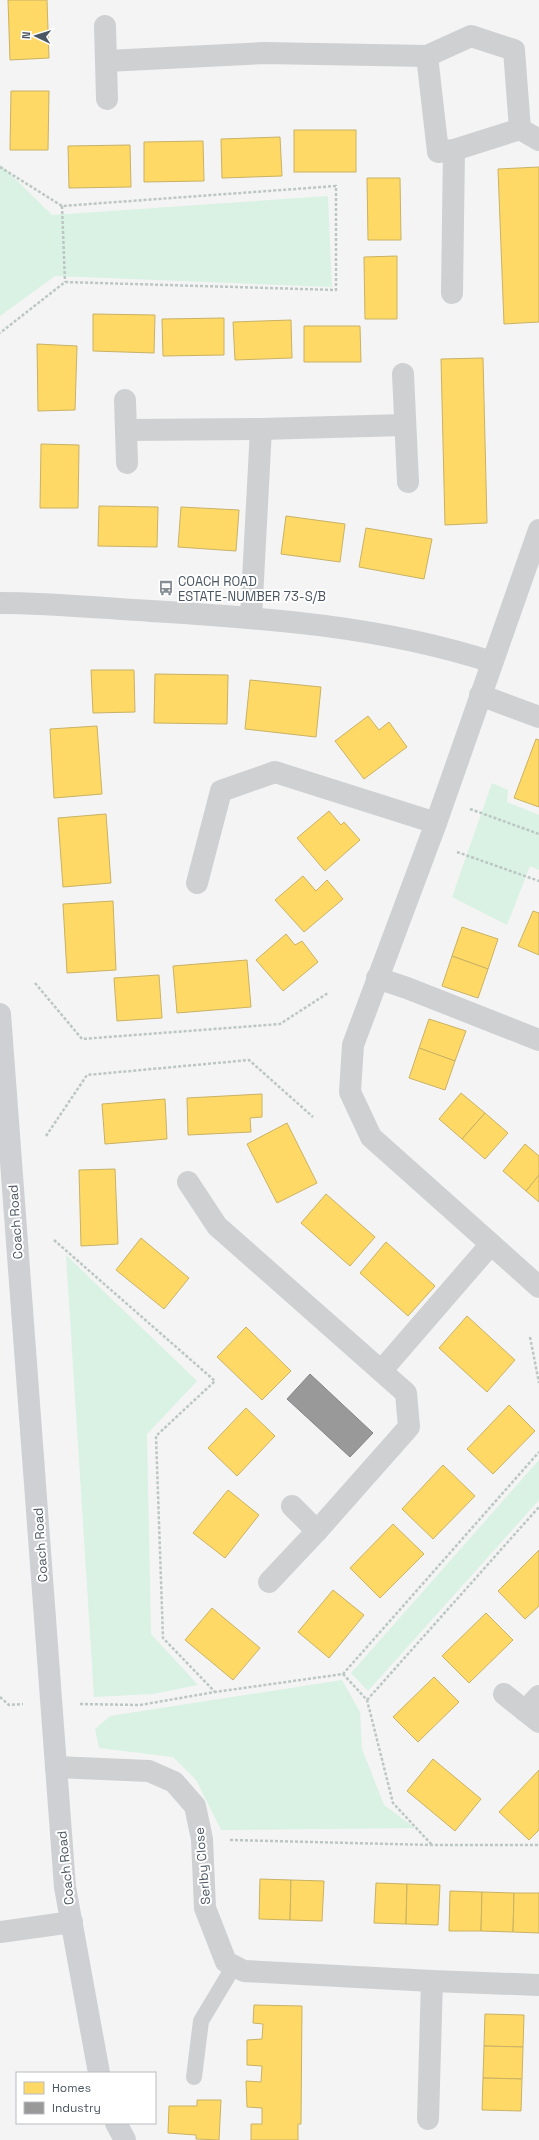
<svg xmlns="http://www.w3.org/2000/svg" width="539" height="2140" font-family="'Space Grotesk',sans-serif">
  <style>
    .green { fill: #d9f2e3 }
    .homes { fill: #ffd966; stroke: #c9b264 }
    .industry { fill: #999; stroke: #818588 }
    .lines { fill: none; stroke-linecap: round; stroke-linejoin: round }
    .path { stroke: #bcc7c4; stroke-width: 2.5; stroke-dasharray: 3 2; stroke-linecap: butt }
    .lane { stroke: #ced0d2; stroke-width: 16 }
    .street { stroke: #ced0d2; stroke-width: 22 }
    .secondary { stroke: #ced0d4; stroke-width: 22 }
    .labels { text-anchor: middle; stroke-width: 4; stroke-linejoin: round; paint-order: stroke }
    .poi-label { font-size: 13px; fill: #4a5661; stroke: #fff; text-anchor: start }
    .street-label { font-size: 13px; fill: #4a5661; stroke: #fff }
  </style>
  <rect width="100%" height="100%" fill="#f4f4f4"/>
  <g class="green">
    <path d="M0,164L52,215L328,196L332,287L55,276L0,316Z"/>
    <path d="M492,783L508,790L507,802L539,815V870L530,866L507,925L452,897Z"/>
    <path d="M66,1255L197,1381L147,1434L151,1634L198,1685L153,1694L94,1697Z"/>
    <path d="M539,1460V1500L368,1691L351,1673Z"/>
    <path d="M342,1680L360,1712L362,1749L384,1805L415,1828L221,1830L196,1780L173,1757L99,1748L95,1729L110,1716Z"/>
  </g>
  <g class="homes">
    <path d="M8,0H47L49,58L10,60Z"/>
    <path d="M11,91H49L48,150H10Z"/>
    <rect x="294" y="130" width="62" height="42"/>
    <path d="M280,137L282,176L222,178L221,139Z"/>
    <path d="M203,141L204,181L144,182V142Z"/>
    <path d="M130,145L131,187L69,188L68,146Z"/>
    <path d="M539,167V322L504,324L498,169Z"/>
    <path d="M367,178H400L401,240H368Z"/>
    <path d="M397,256V319H365L364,257Z"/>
    <path d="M93,314L155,315L154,353L93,351Z"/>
    <path d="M224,318V355L163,356L162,319Z"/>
    <path d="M291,320L292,358L235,360L233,322Z"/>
    <path d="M304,326H360L361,362H304Z"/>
    <path d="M37,344L77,346L75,410L38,411Z"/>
    <path d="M483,358L487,523L445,525L441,359Z"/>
    <path d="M41,444L79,445L78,508H40Z"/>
    <path d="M99,506L158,507L157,547L98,546Z"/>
    <path d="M181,507L239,510L236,551L178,547Z"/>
    <path d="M286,516L345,524L340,562L281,554Z"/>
    <path d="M366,528L432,539L424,579L359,567Z"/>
    <path d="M91,670H134L135,712L93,713Z"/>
    <path d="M155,674L228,675L227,724L154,723Z"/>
    <path d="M250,680L321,687L316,737L245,729Z"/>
    <path d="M368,716L379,730L389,722L407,747L364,779L335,741Z"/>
    <path d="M97,726L102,794L54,798L50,729Z"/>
    <path d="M536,739L539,740V807L514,798Z"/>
    <path d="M329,811L341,825L344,822L360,840L325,871L297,838Z"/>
    <path d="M106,814L111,883L63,887L58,818Z"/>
    <path d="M303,876L316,891L327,880L343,899L304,932L275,900Z"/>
    <path d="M113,901L116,970L67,973L63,904Z"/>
    <path d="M533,911L539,913V955L518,946Z"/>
    <path d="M462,927L498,939L488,969L452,956Z"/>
    <path d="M286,934L295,945L302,941L318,962L283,991L256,960Z"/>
    <path d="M452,956L488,969L478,998L442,986Z"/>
    <path d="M247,960L251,1007L177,1013L173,966Z"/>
    <path d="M159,975L162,1018L117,1021L114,978Z"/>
    <path d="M429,1019L466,1031L455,1061L419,1048Z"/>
    <path d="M419,1048L455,1061L445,1090L409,1078Z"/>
    <path d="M461,1093L485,1113L462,1139L439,1119Z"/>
    <path d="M262,1094V1117L250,1118L251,1132L188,1135L187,1098Z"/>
    <path d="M165,1099L167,1139L105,1144L102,1104Z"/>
    <path d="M485,1113L508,1133L485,1159L462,1139Z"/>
    <path d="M287,1123L317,1183L277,1203L247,1144Z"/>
    <path d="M525,1144L539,1156V1175L526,1191L503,1171Z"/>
    <path d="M115,1169L118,1244L81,1246L79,1170Z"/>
    <path d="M539,1175V1202L526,1191Z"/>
    <path d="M326,1194L375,1237L350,1266L301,1223Z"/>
    <path d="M141,1238L189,1278L164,1309L116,1270Z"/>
    <path d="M386,1242L435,1286L408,1316L360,1273Z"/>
    <path d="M467,1316L515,1360L487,1392L439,1348Z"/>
    <path d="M246,1327L291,1371L262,1400L217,1357Z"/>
    <path d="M509,1405L535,1431L493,1474L467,1449Z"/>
    <path d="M246,1408L275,1436L237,1476L208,1448Z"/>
    <path d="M443,1465L475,1496L433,1539L402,1509Z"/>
    <path d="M228,1490L259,1515L225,1558L193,1533Z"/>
    <path d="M393,1524L424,1554L380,1598L350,1568Z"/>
    <path d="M539,1550V1606L525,1619L498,1591Z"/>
    <path d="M333,1590L364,1615L329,1658L298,1632Z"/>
    <path d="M212,1608L260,1648L233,1680L185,1640Z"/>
    <path d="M486,1613L513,1640L469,1683L442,1656Z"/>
    <path d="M434,1677L459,1702L418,1742L393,1717Z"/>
    <path d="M433,1759L481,1799L455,1831L407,1791Z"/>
    <path d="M539,1770V1830L529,1840L499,1812Z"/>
    <path d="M260,1879L291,1880L290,1920L259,1919Z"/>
    <path d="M291,1880L324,1881L322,1921L290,1920Z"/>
    <path d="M376,1883L407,1884L406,1924L374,1923Z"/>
    <path d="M407,1884L440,1885L438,1925L406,1924Z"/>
    <path d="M450,1891L482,1892L481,1931H449Z"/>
    <path d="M482,1892L514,1893L513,1932L481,1931Z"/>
    <path d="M514,1893H539V1933L513,1932Z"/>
    <path d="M254,2005L302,2006L301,2124H298V2140H251V2124H262V2108L247,2107L246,2081L261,2082L262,2066L247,2065V2040L262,2039L263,2024L253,2023Z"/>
    <path d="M485,2014L524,2015L523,2047L484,2046Z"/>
    <path d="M484,2046L523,2047L522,2079L483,2078Z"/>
    <path d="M483,2078L522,2079L521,2111L482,2110Z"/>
    <path d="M197,2100H221L219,2140L196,2139V2135L168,2133L169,2106H197Z"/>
  </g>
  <path class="industry" d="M310,1374L373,1433L350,1457L287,1399Z"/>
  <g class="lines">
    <g class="path">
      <path d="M0,167L62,206L336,186V290L65,282L0,333"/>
      <path d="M62,206L65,282"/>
      <path d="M470,809L539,834"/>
      <path d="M457,852L539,881"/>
      <path d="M35,983L82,1039L280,1024L328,993"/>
      <path d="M46,1136L87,1075L249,1060L313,1117"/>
      <path d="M54,1240L215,1381L156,1436L163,1638L215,1692"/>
      <path d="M530,1337L539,1383"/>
      <path d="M343,1674L367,1700L393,1803L432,1845"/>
      <path d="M0,1697L9,1705L23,1704"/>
      <path d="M367,1700L539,1507"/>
      <path d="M80,1704L140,1705L215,1692L343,1674L539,1452"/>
      <path d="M230,1840L432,1845H539"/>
    </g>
    <path class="lane" d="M194,2077L201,2021L234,1966"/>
    <g class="street">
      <path d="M105,26L107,99"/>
      <path d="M107,61L264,53L427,56"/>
      <path d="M520,129L514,50L471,36L427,56L438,152L454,150L520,129L539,140"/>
      <path d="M452,293L454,150"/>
      <path d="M403,374L408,482"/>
      <path d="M125,400L127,463"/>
      <path d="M126,430L261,429L404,425"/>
      <path d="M539,530L436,823L353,1045L350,1092L371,1137L539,1287"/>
      <path d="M0,603C50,603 101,608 151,611C266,618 381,626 492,662"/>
      <path d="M251,617L261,429"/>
      <path d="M480,695L539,717"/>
      <path d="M197,883L221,791L275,772L436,823"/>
      <path d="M377,978L407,988L539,1040"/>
      <path d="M188,1182L217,1226L406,1393L409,1427L317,1531L269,1582"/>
      <path d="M382,1370L491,1244"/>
      <path d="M292,1506L317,1531"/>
      <path d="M504,1694L539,1722"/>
      <path d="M525,1711L539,1696"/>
      <path d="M56,1767L149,1771L174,1782L195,1806L202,1839L205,1908L226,1962L244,1971L432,1981L539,1985"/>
      <path d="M0,1932L72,1922"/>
      <path d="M428,2119L432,1981"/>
    </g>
    <g class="secondary">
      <path d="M0,1014L65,1887L99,2073"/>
      <path d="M116,2123L125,2140"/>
    </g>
  </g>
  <defs>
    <g id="bus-bare" transform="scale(1.2)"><path d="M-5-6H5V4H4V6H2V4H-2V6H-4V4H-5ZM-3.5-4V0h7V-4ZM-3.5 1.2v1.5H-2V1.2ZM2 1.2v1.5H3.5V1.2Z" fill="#868d94" stroke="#fff" stroke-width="2.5" paint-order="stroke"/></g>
  </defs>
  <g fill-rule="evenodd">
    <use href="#bus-bare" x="166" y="588"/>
  </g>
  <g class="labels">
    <g class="poi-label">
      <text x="178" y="586">COACH ROAD<tspan x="178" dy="15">ESTATE-NUMBER 73-S/B</tspan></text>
    </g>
    <g class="street-label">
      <text transform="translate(15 1222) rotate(-94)" y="5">Coach Road</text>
      <text transform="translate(40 1545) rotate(-94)" y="5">Coach Road</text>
      <text transform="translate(202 1866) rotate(-95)" y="5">Serlby Close</text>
      <text transform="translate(65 1868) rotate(-96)" y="5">Coach Road</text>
    </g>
  </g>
  <rect x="16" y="2072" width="140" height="52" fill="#ffffff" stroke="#b7bbc0"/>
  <rect x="24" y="2082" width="20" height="12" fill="#ffd966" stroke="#b7bbc0"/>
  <text x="52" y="2092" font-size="12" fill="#4a5661">Homes</text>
  <rect x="24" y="2102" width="20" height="12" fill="#999999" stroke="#b7bbc0"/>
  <text x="52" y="2112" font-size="12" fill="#4a5661">Industry</text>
  <g transform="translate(36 36) rotate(274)" stroke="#ffffff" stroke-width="3" paint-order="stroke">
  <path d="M0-3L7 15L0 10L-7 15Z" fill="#4a5661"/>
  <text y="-6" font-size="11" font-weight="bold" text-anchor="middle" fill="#4a5661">N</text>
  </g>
</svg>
